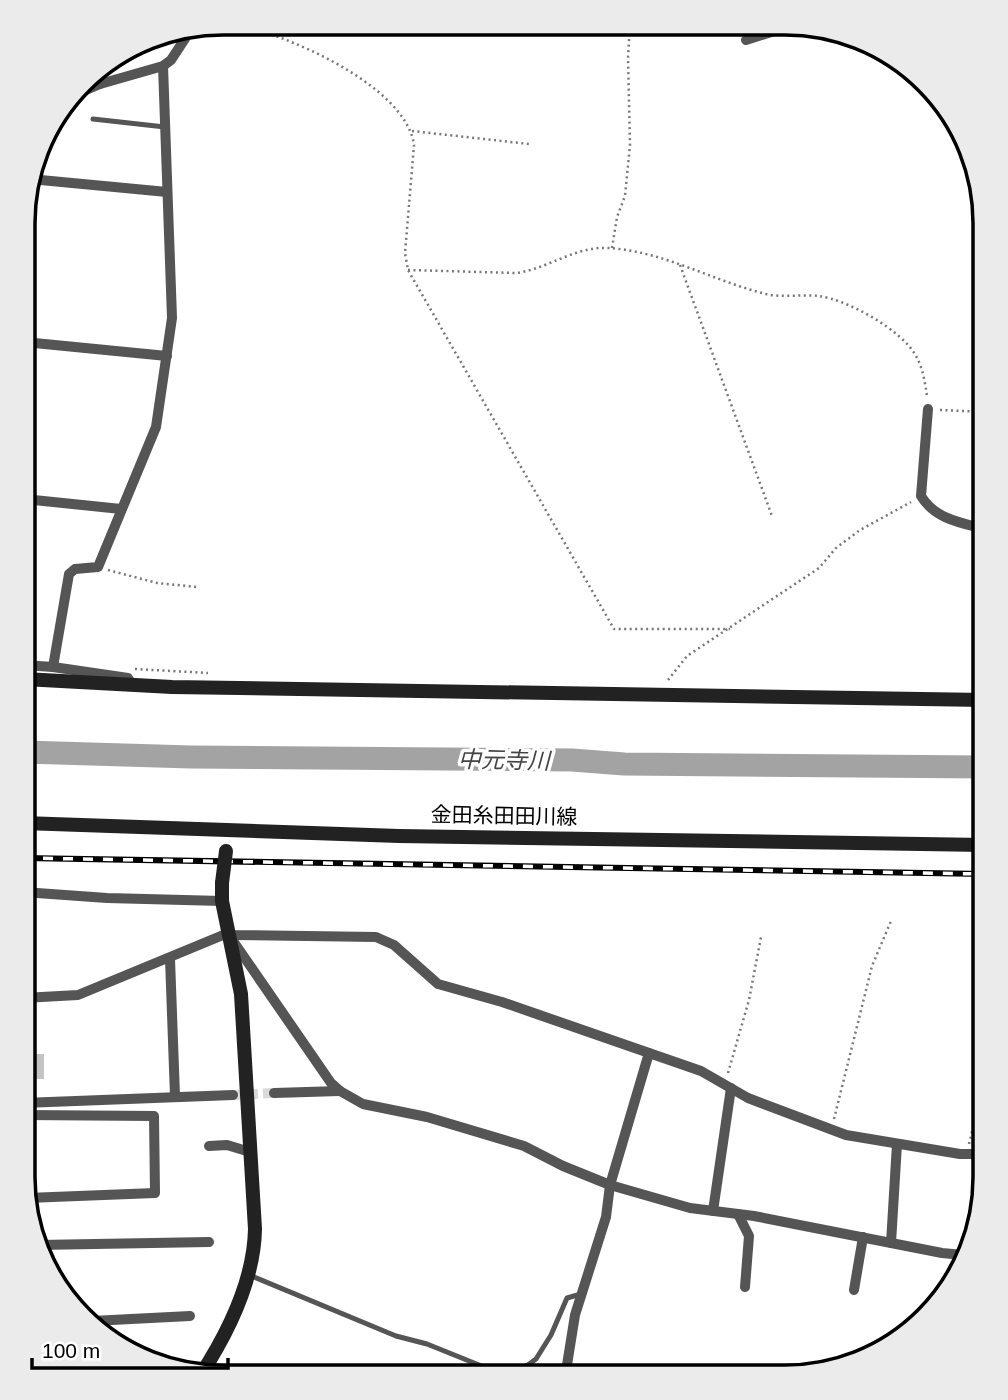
<svg xmlns="http://www.w3.org/2000/svg" width="1008" height="1400" font-family="Helvetica,'Noto Sans JP',sans-serif">
  <style>
    .lines { fill: none; stroke-linecap: round; stroke-linejoin: round }
    .river { stroke: #a3a3a3; stroke-width: 23 }
    .building { fill: #c4c4c4 }
    .street-tunnel { stroke: #d9d9d9; stroke-width: 10; stroke-dasharray: 10 5; stroke-linecap: butt }
    .path { stroke: #777; stroke-width: 2.5; stroke-dasharray: 2 3.5; stroke-linecap: butt }
    .lane { stroke: #555; stroke-width: 5 }
    .street { stroke: #555; stroke-width: 10 }
    .secondary { stroke: #222; stroke-width: 14 }
    .rail-casing { stroke: #000; stroke-width: 6 }
    .rail { stroke: #fff; stroke-width: 3.5; stroke-dasharray: 10; stroke-linecap: butt }
    .secondary-bridge { stroke: #222; stroke-width: 14 }
    .labels { text-anchor: middle; stroke-width: 7; stroke-linejoin: round; paint-order: stroke }
    .street-label { font-size: 21px; fill: #000; stroke: #fff }
    .water-label { font-size: 23px; font-style: italic; fill: #444; stroke: #fff }
    .rim { fill: none; stroke: #000; stroke-width: 3.5 }
  </style>
  <rect width="100%" height="100%" fill="#fff"/>
  <g class="lines">
    <path class="river" d="M24,752L191,757L572,760L624,764L985,767"/>
  </g>
  <rect class="building" x="23" y="1054" width="21" height="25"/>
  <g class="lines">
    <path class="street-tunnel" d="M233,1095L274,1093"/>
    <g class="path">
      <path d="M229,23C283,32 406,85 414,145L405,253L408,270L614,629H730"/>
      <path d="M412,131L529,144"/>
      <path d="M612,248L617,217L625,196L630,145L628,58L630,24"/>
      <path d="M680,265L772,516"/>
      <path d="M408,270L516,273C548,269 575,246 608,248C663,251 713,281 766,294C783,298 802,294 819,296C848,300 902,330 916,356C923,368 925,383 927,396"/>
      <path d="M940,410L985,412"/>
      <path d="M108,570L157,583L197,587"/>
      <path d="M135,669L208,673"/>
      <path d="M668,680L687,656L819,568L836,548L860,530L911,502"/>
      <path d="M728,1073L749,1000L761,937"/>
      <path d="M834,1119L872,966L891,921"/>
      <path d="M969,1144L985,1079"/>
    </g>
    <g class="lane">
      <path d="M93,119L165,127"/>
      <path d="M249,1275L396,1336L427,1344L489,1369L521,1370L536,1359L551,1335L567,1298L581,1294"/>
    </g>
    <g class="street">
      <path d="M746,40L796,24"/>
      <path d="M99,68L100,84"/>
      <path d="M72,96L100,84L163,66L171,60L192,28"/>
      <path d="M30,179L167,192"/>
      <path d="M24,342L167,356"/>
      <path d="M928,409L921,496C935,519 961,523 985,529"/>
      <path d="M24,499L121,509"/>
      <path d="M24,665L53,667L128,678L131,683"/>
      <path d="M53,667L69,574L75,569L98,567L156,427L172,318L163,66"/>
      <path d="M23,892L107,898L222,901"/>
      <path d="M231,938L331,1083L340,1091L363,1104L427,1117L524,1146L563,1166L610,1185L690,1208L754,1216L942,1253L963,1255"/>
      <path d="M170,959L175,1096"/>
      <path d="M23,998L78,995L228,933L230,935L376,937L394,945L438,984L502,1002L701,1071L748,1098L846,1135L960,1154H985"/>
      <path d="M274,1093L340,1091"/>
      <path d="M23,1103L233,1095"/>
      <path d="M23,1115L154,1116L155,1193L27,1198"/>
      <path d="M209,1146L227,1145L250,1152"/>
      <path d="M713,1211L731,1088"/>
      <path d="M738,1214L749,1236L745,1287"/>
      <path d="M891,1243L897,1144"/>
      <path d="M38,1245L209,1242"/>
      <path d="M854,1290L863,1237"/>
      <path d="M92,1321L190,1316"/>
      <path d="M568,1377L567,1365L575,1315L606,1217L610,1185L649,1053"/>
    </g>
    <g class="secondary">
      <path d="M24,679L172,687L985,700"/>
      <path d="M23,823L399,836L985,845"/>
      <path d="M200,1376C228,1333 254,1280 255,1229L241,994L222,901V883"/>
    </g>
    <g class="rail-casing">
      <path id="rail" d="M23,858L985,874"/>
    </g>
    <use href="#rail" class="rail"/>
    <path class="secondary-bridge" d="M222,883L226,851"/>
  </g>
  <g class="labels">
    <g class="street-label">
      <text transform="translate(504 816) rotate(1)" y="7">金田糸田田川線</text>
    </g>
    <g class="water-label">
      <text transform="translate(504 760) rotate(1)" y="8">中元寺川</text>
    </g>
  </g>
  <path d="M0 0H1008V1400H0ZM223 35H785A188 188 0 0 1 973 223V1177A188 188 0 0 1 785 1365H223A188 188 0 0 1 35 1177V223A188 188 0 0 1 223 35Z" fill="#ebebeb" fill-rule="evenodd"/>
  <path class="rim" d="M223 35H785A188 188 0 0 1 973 223V1177A188 188 0 0 1 785 1365H223A188 188 0 0 1 35 1177V223A188 188 0 0 1 223 35Z"/>
  <path d="M32 1358v10h196v-10" fill="none" stroke="#000000" stroke-width="3.5"/>
  <text x="42" y="1358" font-size="21" fill="#000000" stroke="#ffffff" stroke-width="5" paint-order="stroke">100 m</text>
</svg>
